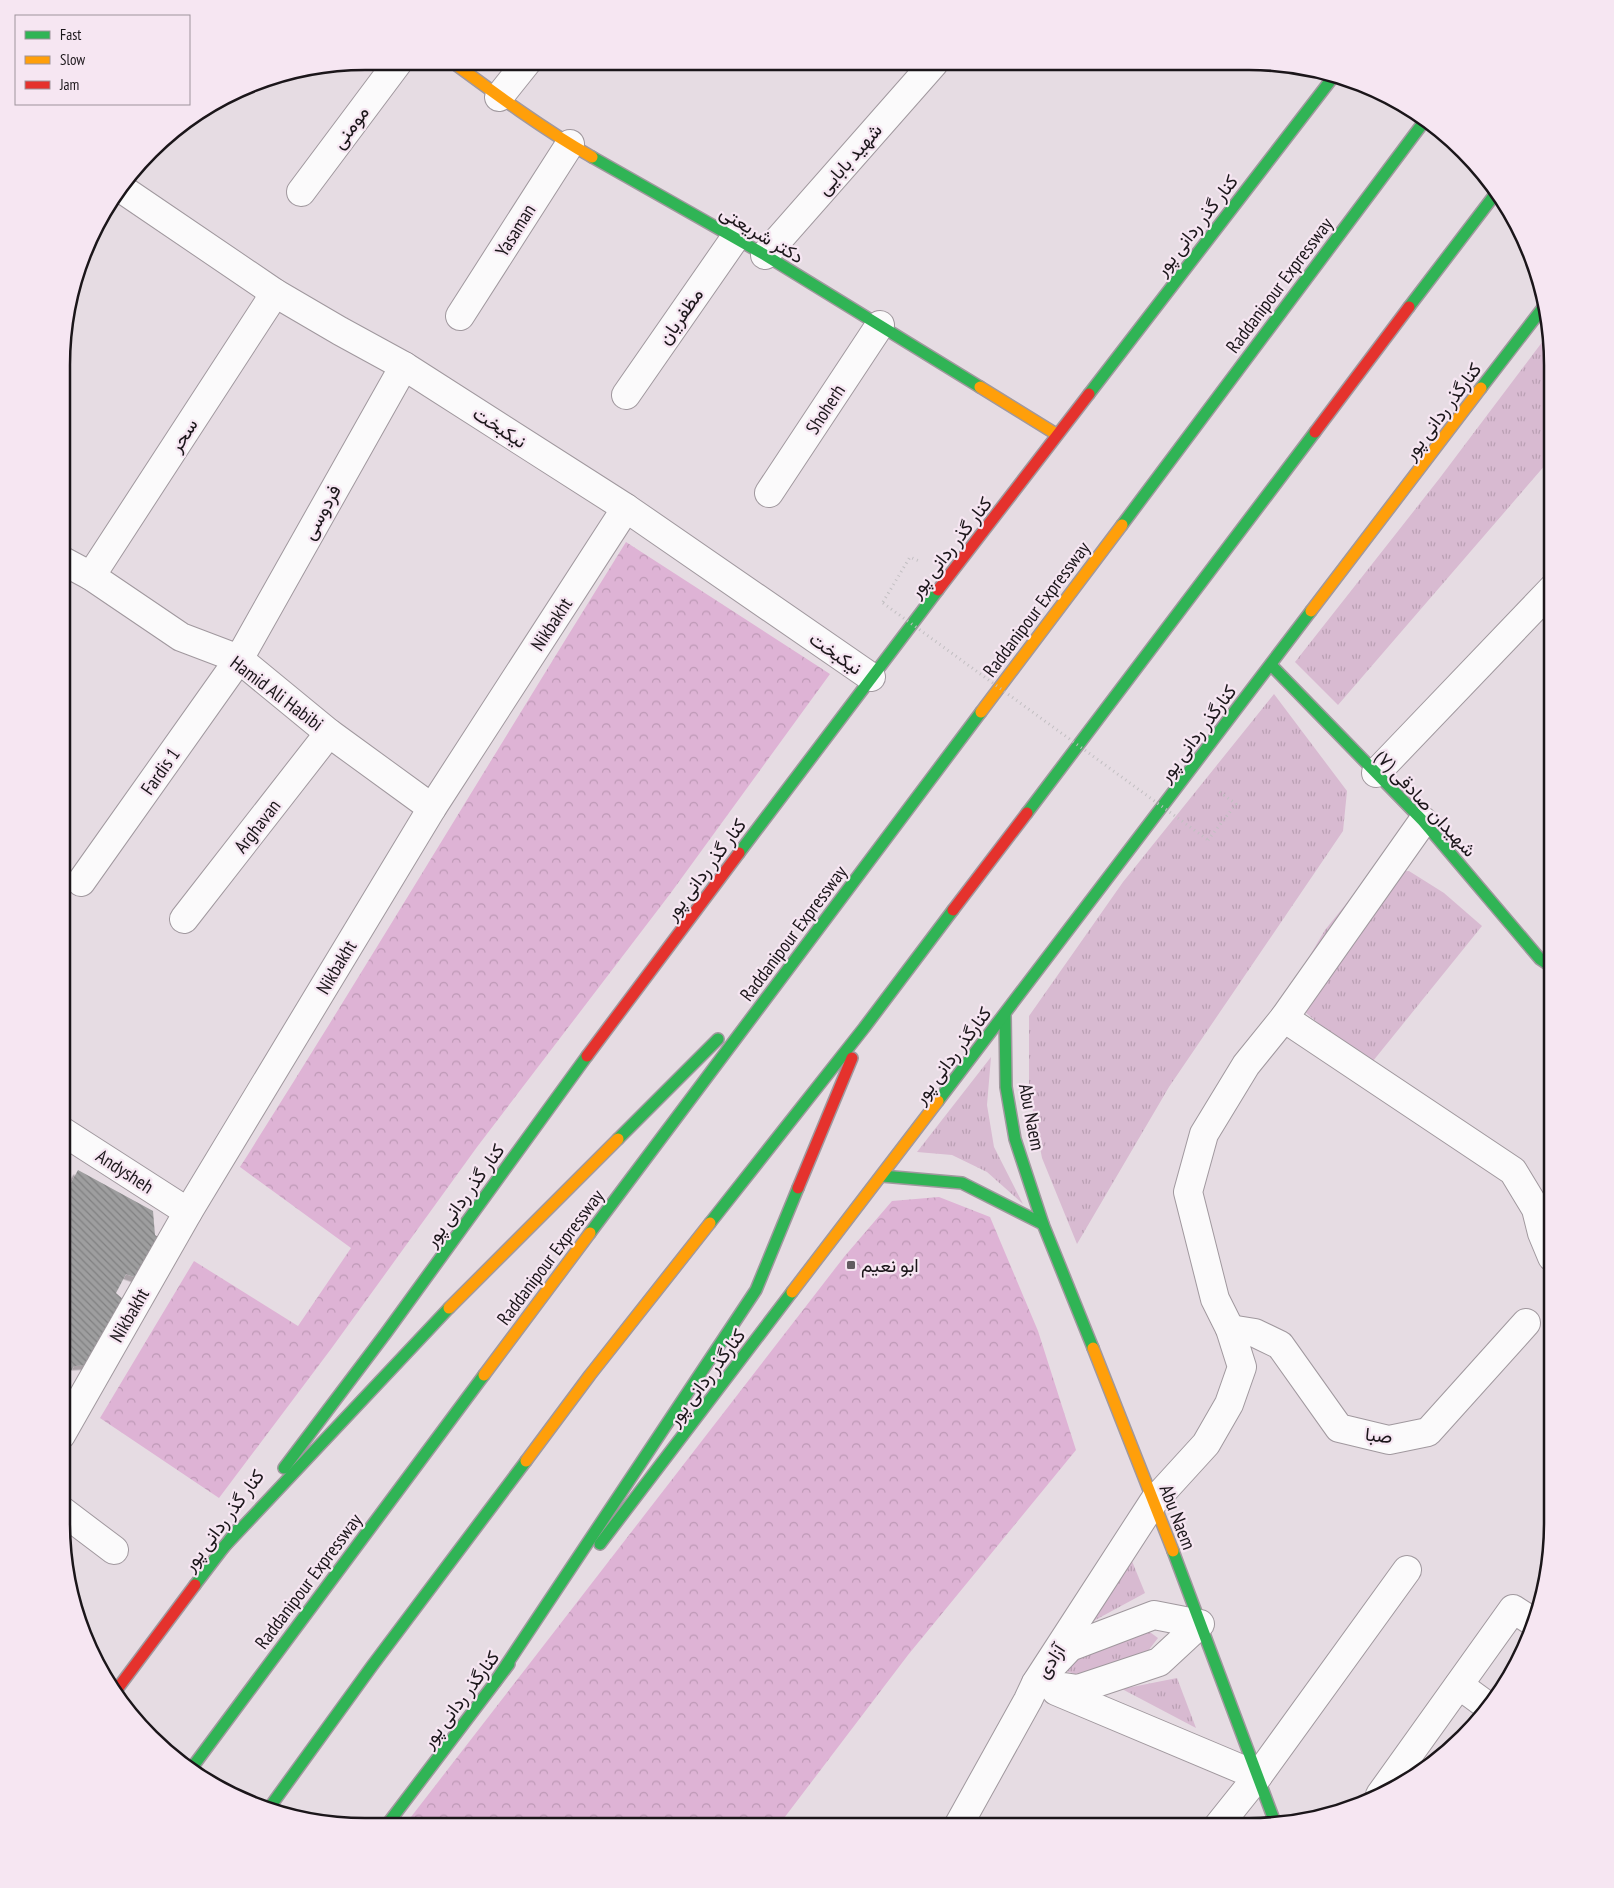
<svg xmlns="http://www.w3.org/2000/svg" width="1614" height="1888" font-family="'PT Sans Narrow',Vazirmatn,sans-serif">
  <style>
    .grass { fill: url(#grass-tufts) }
    .forest { fill: url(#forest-crowns) }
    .building { fill: url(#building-back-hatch); filter: url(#shadow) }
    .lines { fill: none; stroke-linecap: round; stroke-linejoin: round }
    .street-casing { stroke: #a0989e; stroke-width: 30 }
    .fast-casing { stroke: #a0989e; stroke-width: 14 }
    .slow-casing { stroke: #a0989e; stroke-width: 14 }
    .jam-casing { stroke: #a0989e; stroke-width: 14 }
    .path { stroke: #c2bfc2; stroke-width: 3; stroke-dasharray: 1 4; stroke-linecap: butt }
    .street { stroke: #fbfafb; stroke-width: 28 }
    .fast { stroke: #30b455; stroke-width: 11 }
    .slow { stroke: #ff9f0a; stroke-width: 11 }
    .jam { stroke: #e5322d; stroke-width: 11 }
    .path-bridge { stroke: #c2bfc2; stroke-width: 3; stroke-dasharray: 1 4; stroke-linecap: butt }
    .poi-dot { fill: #625b60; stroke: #f6e6f2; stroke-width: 2 }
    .labels { text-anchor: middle; stroke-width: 4.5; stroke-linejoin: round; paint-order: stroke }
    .street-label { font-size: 19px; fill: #1b161a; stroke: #f6e6f2 }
    .poi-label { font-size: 19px; fill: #1b161a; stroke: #f6e6f2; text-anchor: start }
    .rim { fill: none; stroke: #1b161a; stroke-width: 2.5 }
  </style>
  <defs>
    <pattern id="grass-tufts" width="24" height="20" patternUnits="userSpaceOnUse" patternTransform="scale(1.25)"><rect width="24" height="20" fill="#d8bad1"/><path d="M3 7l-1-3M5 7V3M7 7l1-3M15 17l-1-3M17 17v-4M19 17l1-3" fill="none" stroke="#b99fb3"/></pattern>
    <pattern id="forest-crowns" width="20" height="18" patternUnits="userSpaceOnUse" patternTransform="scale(1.25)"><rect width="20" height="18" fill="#deb3d5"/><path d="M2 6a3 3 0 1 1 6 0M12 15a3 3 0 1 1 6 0" fill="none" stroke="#be99b6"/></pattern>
    <pattern id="building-back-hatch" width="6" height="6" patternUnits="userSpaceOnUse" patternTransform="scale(1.25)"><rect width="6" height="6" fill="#9e9e9f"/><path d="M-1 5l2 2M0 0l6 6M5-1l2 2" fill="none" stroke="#808081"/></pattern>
    <filter id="shadow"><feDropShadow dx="-4.5" dy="4.5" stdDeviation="0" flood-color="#0004"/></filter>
  </defs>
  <rect width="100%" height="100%" fill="#e6dce3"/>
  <g class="grass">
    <path d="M1549,333L1553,365V456L1338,705L1295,662L1439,479Z"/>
    <path d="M1274,694L1347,791L1343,831L1169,1087L1077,1244L1042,1158L1029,1091V1016L1123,882Z"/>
    <path d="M1409,871L1444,893L1482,926L1369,1066L1286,996L1325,930L1371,873Z"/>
    <path d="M991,1057L987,1105L994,1147L1023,1204L987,1172L952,1155L917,1152Z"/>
    <path d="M1127,1549L1145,1593L1075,1631Z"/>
    <path d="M1147,1630L1158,1638L1148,1651L1080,1676L1064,1670L1079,1655Z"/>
    <path d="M1177,1678L1196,1728L1122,1689Z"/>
  </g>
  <g class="forest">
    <path d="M626,542L830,674L670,894L477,1147L331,1349L219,1498L100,1418L194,1261L298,1326L351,1248L240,1167C371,960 496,750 626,542Z"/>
    <path d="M939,1197L990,1217L1038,1331L1076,1450L908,1655L778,1826H404L844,1257L892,1201Z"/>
  </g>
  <path class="building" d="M78,1170L153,1211L155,1235L163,1240L143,1280L126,1274L116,1293L125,1301L92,1365L74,1366L63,1384L74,1397L61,1417L62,1199Z"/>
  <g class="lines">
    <g class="street-casing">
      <g id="street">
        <path d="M499,97L527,62"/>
        <path d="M122,189L275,293L340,331L404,366L626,508L871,677"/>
        <path d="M301,192L399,61"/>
        <path d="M765,255L934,63"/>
        <path d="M460,316L570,144"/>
        <path d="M626,395L735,238"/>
        <path d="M769,493L880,325"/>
        <path d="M63,561L91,576L181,637L239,659L329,733L432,808"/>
        <path d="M91,576L275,293"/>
        <path d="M1376,773L1553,588"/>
        <path d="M81,882L239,659L404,366"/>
        <path d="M184,919L329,733"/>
        <path d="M1284,1018L1513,1171L1536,1209L1542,1233L1552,1257"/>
        <path d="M62,1131L188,1212"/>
        <path d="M1230,1329L1255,1333L1280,1345L1339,1428L1389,1440L1428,1432L1526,1323"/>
        <path d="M61,1435L188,1212L432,808L626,508"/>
        <path d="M61,1510L114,1550"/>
        <path d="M1154,1615L1200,1624L1159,1662L1078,1689L1036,1683L1070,1647Z"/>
        <path d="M1459,1685L1489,1707"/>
        <path d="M1056,1691L1258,1776"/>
        <path d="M1380,1795L1513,1609L1535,1623"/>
        <path d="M958,1826L1028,1700L1036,1683L1154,1501L1206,1444L1229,1404L1242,1367L1230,1329L1215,1299L1188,1192L1204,1134L1246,1065L1284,1018L1423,821"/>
        <path d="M1218,1826L1258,1776L1407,1570"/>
      </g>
    </g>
    <g class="fast-casing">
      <g id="fast">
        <path d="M592,157L765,255L980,387"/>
        <path d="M1409,307L1496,193"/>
        <path d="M1481,388L1545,305"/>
        <path d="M1089,394L1334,76"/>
        <path d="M1122,525L1426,119"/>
        <path d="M1271,665L1423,821L1540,959L1552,967"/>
        <path d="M1027,813L1315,432"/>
        <path d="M739,853L938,590"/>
        <path d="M1005,1014L1006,1087L1015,1139L1043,1224L1093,1348"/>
        <path d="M938,1101L1311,611"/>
        <path d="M618,1139L718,1039"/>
        <path d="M882,1176L962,1183L1043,1224"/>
        <path d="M710,1223L864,1028L953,910"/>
        <path d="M590,1233L981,712"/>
        <path d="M284,1468L386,1333L587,1056"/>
        <path d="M600,1544L792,1292"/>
        <path d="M222,1549L449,1308"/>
        <path d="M1173,1551L1276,1825"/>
        <path d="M195,1585L237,1530"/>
        <path d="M495,1682L756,1290L798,1188"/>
        <path d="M191,1769L484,1375"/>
        <path d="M267,1811L372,1666L526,1461"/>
        <path d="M386,1826L509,1664"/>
      </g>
    </g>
    <g class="slow-casing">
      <g id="slow">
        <path d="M451,61C497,95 543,129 592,157"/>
        <path d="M980,387L1056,434"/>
        <path d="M1311,611L1481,388"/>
        <path d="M981,712L1122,525"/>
        <path d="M792,1292L938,1101"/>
        <path d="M449,1308L618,1139"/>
        <path d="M1093,1348L1173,1551"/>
        <path d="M484,1375L590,1233"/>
        <path d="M526,1461L590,1375L710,1223"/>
      </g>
    </g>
    <g class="jam-casing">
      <g id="jam">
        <path d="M1315,432L1409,307"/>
        <path d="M938,590L1089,394"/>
        <path d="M953,910L1027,813"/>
        <path d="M587,1056L739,853"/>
        <path d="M798,1188L852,1058"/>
        <path d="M115,1692L195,1585"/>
      </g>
    </g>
    <g class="path">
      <path d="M883,602L910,557L919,561"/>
      <path d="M1208,840L1236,804L1217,790"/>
    </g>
    <use href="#street" class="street"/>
    <use href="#fast" class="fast"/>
    <use href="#slow" class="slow"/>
    <use href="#jam" class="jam"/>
    <path class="path-bridge" d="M883,603L1208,840"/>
  </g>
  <rect class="poi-dot" x="846" y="1260" width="10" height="10" rx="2.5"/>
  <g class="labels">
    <g class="street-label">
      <text transform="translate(350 127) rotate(-53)" y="7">مومنی</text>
      <text transform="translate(849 159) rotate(-49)" y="7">شهید بابایی</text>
      <text transform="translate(1196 225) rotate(-52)" y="7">کنار گذر ردانی پور</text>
      <text transform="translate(515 230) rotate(-58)" y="7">Yasaman</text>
      <text transform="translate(762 234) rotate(31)" y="7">دکتر شریعتی</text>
      <text transform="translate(1279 285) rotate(-53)" y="7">Raddanipour Expressway</text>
      <text transform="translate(680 316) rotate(-55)" y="7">مظفریان</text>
      <text transform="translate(825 409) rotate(-57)" y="7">Shoherh</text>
      <text transform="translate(1442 411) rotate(-53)" y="7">کنارگذر ردانی پور</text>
      <text transform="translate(500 427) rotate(33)" y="7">نیکبخت</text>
      <text transform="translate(183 435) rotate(-57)" y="7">سحر</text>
      <text transform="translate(321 512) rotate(-61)" y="7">فردوسی</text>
      <text transform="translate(950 547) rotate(-52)" y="7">کنار گذر ردانی پور</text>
      <text transform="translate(1036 609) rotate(-53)" y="7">Raddanipour Expressway</text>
      <text transform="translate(551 624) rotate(-57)" y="7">Nikbakht</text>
      <text transform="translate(836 653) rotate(35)" y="7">نیکبخت</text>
      <text transform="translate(277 693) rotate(37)" y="7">Hamid Ali Habibi</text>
      <text transform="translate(1197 733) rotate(-53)" y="7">کنارگذر ردانی پور</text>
      <text transform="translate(160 771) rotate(-55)" y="7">Fardis 1</text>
      <text transform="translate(1426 803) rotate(47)" y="7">شهیدان صادقی (۷)</text>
      <text transform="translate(257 826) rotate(-52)" y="7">Arghavan</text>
      <text transform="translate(705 869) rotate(-53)" y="7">کنار گذر ردانی پور</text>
      <text transform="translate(793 933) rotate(-53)" y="7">Raddanipour Expressway</text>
      <text transform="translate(336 967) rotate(-59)" y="7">Nikbakht</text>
      <text transform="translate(952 1055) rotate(-53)" y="7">کنارگذر ردانی پور</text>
      <text transform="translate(1032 1117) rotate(79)" y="7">Abu Naem</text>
      <text transform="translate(125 1171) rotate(33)" y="7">Andysheh</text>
      <text transform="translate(464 1195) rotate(-54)" y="7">کنار گذر ردانی پور</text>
      <text transform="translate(550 1257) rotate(-53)" y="7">Raddanipour Expressway</text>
      <text transform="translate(129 1315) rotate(-60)" y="7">Nikbakht</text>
      <text transform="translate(706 1377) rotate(-53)" y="7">کنارگذر ردانی پور</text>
      <text transform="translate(1379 1435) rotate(6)" y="7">صبا</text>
      <text transform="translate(1178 1517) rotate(69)" y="7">Abu Naem</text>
      <text transform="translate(223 1520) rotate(-53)" y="7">کنار گذر ردانی پور</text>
      <text transform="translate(308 1581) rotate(-53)" y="7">Raddanipour Expressway</text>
      <text transform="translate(1050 1661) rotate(-57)" y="7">آزادی</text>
      <text transform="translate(460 1699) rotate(-53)" y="7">کنارگذر ردانی پور</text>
    </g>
    <g class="poi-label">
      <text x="861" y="1272">ابو نعیم</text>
    </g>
  </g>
  <path d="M0 0H1614V1888H0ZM365 70H1249A295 295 0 0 1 1544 365V1523A295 295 0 0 1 1249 1818H365A295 295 0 0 1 70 1523V365A295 295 0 0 1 365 70Z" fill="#f6e6f2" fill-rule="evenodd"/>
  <path class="rim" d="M365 70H1249A295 295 0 0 1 1544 365V1523A295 295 0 0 1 1249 1818H365A295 295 0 0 1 70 1523V365A295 295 0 0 1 365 70Z"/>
  <rect x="15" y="15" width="175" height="90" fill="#f6e6f2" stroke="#9e939c"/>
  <rect x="25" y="31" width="25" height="8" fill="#30b455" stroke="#9e939c"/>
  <text x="60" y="40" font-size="15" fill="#1b161a">Fast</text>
  <rect x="25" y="56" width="25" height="8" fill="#ff9f0a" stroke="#9e939c"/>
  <text x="60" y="65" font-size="15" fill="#1b161a">Slow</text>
  <rect x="25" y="81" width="25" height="8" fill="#e5322d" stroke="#9e939c"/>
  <text x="60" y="90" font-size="15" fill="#1b161a">Jam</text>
</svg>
